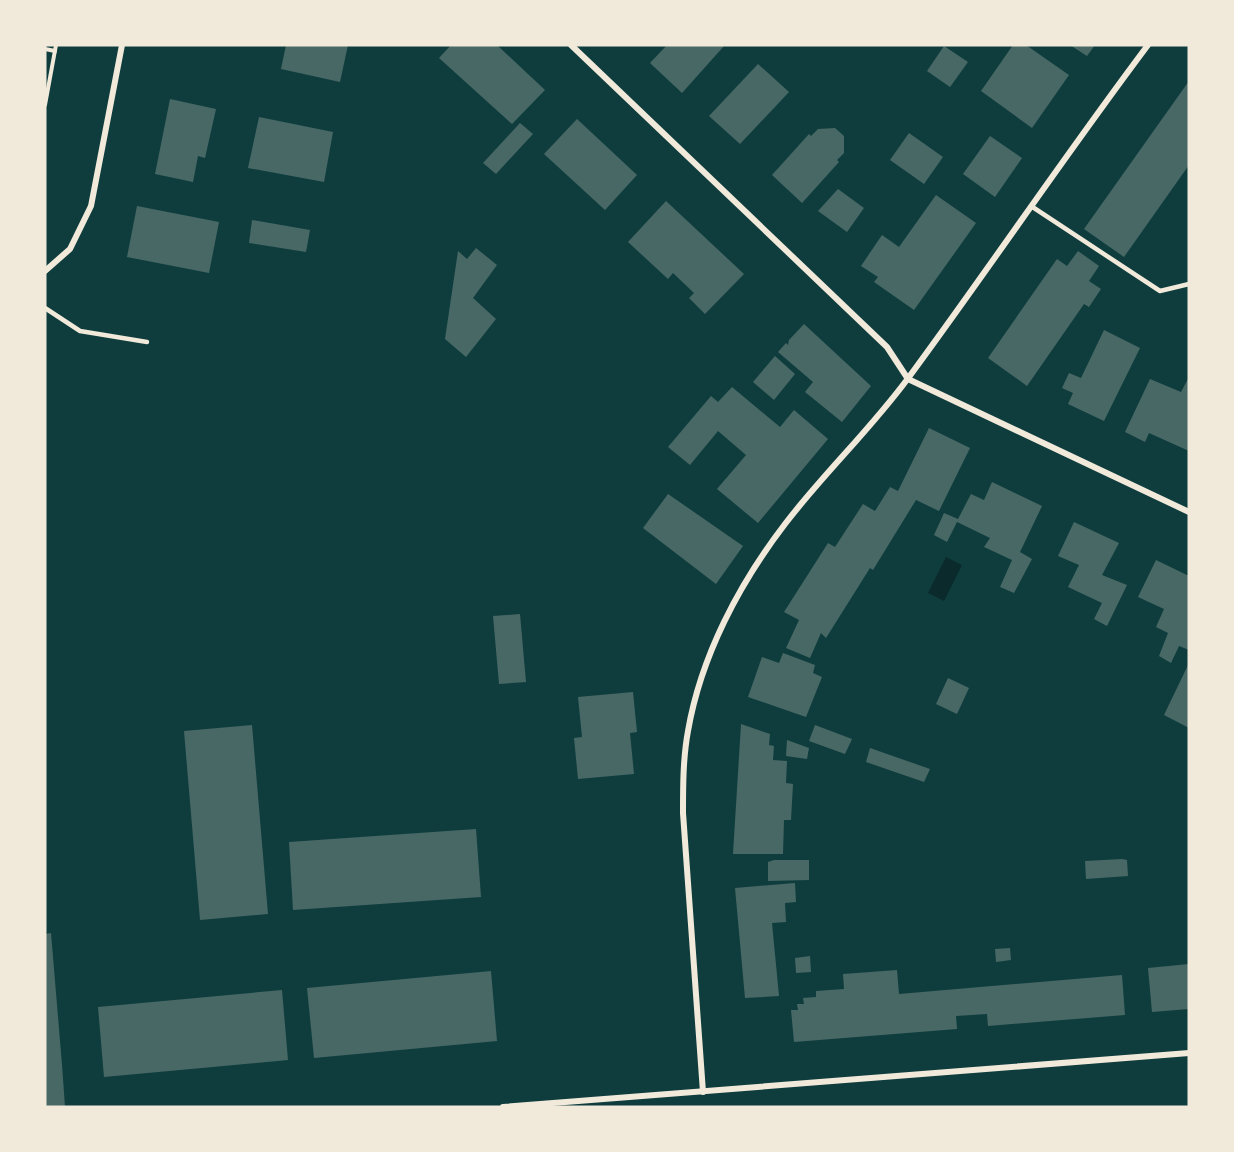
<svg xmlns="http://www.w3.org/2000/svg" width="1234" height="1152" font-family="Signika,sans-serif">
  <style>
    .water { fill: #0a2a2b }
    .building { fill: #486865 }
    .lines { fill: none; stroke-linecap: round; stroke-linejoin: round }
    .path { stroke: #f1e9da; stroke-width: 4 }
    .service { stroke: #f1e9da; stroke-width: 4.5 }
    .minor { stroke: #f1e9da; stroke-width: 6 }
  </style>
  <rect width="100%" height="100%" fill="#0f3d3e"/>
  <path class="water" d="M946,557L962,565L944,601L928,593Z"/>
  <g class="building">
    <path d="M286,45H348L340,82L281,69Z"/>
    <path d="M451,45H497L545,90L512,124L439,58Z"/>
    <path d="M667,45H723L724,46L682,93L650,63Z"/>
    <path d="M1013,45H1026L1069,75L1032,128L981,91Z"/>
    <path d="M1070,45H1095L1087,56Z"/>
    <path d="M944,46L968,62L950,87L927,71Z"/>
    <path d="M758,64L789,92L740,144L709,116Z"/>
    <path d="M1189,81V165L1124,257L1084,229Z"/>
    <path d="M170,99L216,109L205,158L198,156L193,182L155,174Z"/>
    <path d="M259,117L333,132L324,182L248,168Z"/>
    <path d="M577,119L637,175L605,210L544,154Z"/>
    <path d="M520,123L533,134L496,174L483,163Z"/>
    <path d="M835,128L844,136V153L837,160L839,162L802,203L772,175L809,134L811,136L818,129Z"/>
    <path d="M909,133L943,157L924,184L890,160Z"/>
    <path d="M990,136L1022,158L995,197L963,174Z"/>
    <path d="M838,189L864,208L847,232L818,211Z"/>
    <path d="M936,195L976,223L914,310L874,282L878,277L861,266L882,235L899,247Z"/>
    <path d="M666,201L744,274L705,314L689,298L694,293L673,273L668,279L628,242Z"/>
    <path d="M137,206L219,222L209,273L127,257Z"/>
    <path d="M252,220L310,230L306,252L249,243Z"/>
    <path d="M476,248L497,265L473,298L496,319L466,357L445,339L458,251L467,259Z"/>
    <path d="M1078,251L1099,266L1089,281L1101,289L1089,307L1084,304L1027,386L988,358L1057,259L1067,266Z"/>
    <path d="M804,324L871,386L842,422L805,392L813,382L778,352L786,343L788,345L789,340Z"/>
    <path d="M1104,330L1140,348L1104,421L1068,404L1073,393L1062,388L1069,373L1081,378Z"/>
    <path d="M775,356L795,374L774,400L753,382Z"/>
    <path d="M1189,377V451L1149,433L1145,442L1125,432L1150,379L1181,392Z"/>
    <path d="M732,387L780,427L794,410L828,439L758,523L717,489L746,455L718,431L690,465L668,447L711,396L718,402Z"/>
    <path d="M929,428L970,448L939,511L916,500L873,570L870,568L826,638L821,633L810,658L786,648L799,620L784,612L828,543L835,547L863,504L875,511L890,487L898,491Z"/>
    <path d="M992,482L1042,506L1020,552L1032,559L1014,593L1000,587L1012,560L984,547L990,538L957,522L947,542L934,535L944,513L958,519L971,494L984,500Z"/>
    <path d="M668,494L743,546L716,584L643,528Z"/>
    <path d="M1074,522L1119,543L1102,575L1127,585L1107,626L1094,619L1102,603L1068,587L1079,565L1058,556Z"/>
    <path d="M1156,560L1189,576V650L1179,646L1171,663L1159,656L1168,633L1156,627L1164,609L1138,597Z"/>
    <path d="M520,614L526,682L499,684L493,616Z"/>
    <path d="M783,653L815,665L813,673L822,677L806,717L748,697L762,657L779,663Z"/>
    <path d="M1189,663V728L1164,715Z"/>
    <path d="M948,678L969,688L957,714L936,704Z"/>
    <path d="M633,692L637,732L630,733L634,774L578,779L574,738L582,737L578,697Z"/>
    <path d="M741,724L770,734L769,745L774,746L773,760L787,761L786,783L793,784L791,820H784L783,854H733Z"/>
    <path d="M252,725L268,914L200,920L184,731Z"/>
    <path d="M815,725L852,739L845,754L809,741Z"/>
    <path d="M787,740L809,748L807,759L786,756Z"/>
    <path d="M870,748L930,769L924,782L866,762Z"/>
    <path d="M476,829L481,897L293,910L289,842Z"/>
    <path d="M1122,859L1127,860L1128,876L1086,879L1085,861Z"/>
    <path d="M774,860H809V880L768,881V862Z"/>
    <path d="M795,883L796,902L785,903L786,922L772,923L779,996L745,998L735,888Z"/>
    <path d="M51,933L62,1065L65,1107H45V934Z"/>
    <path d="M1010,948L1011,960L996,962L995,949Z"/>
    <path d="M810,956L811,972L796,973L795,958Z"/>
    <path d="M1189,964V1009L1152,1012L1148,968Z"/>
    <path d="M897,970L899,994L1122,975L1125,1015L988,1026L987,1014L956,1016L957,1029L794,1042L791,1010H798L797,1004H804L803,998L816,997V991L844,989L843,974Z"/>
    <path d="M491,971L497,1041L314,1058L307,988Z"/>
    <path d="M282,990L288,1060L104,1077L98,1007Z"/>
  </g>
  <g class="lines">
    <g class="path">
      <path d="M45,49L55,51"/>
      <path d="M45,105L56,45"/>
    </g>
    <g class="service">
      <path d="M1031,206L1160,291L1189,284"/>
      <path d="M45,308L80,331L147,342"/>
    </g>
    <g class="minor">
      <path d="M571,45L887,347L908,379L1189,512"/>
      <path d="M45,271L70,249L91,206L122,45"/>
      <path d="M703,1092L683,813C683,786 683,758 688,731C701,656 739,584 785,524C824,473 871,429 909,377C990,267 1066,154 1148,45"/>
      <path d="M503,1107L1189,1053"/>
    </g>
  </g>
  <rect width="1234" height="1152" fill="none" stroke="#f1e9da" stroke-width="93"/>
</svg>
